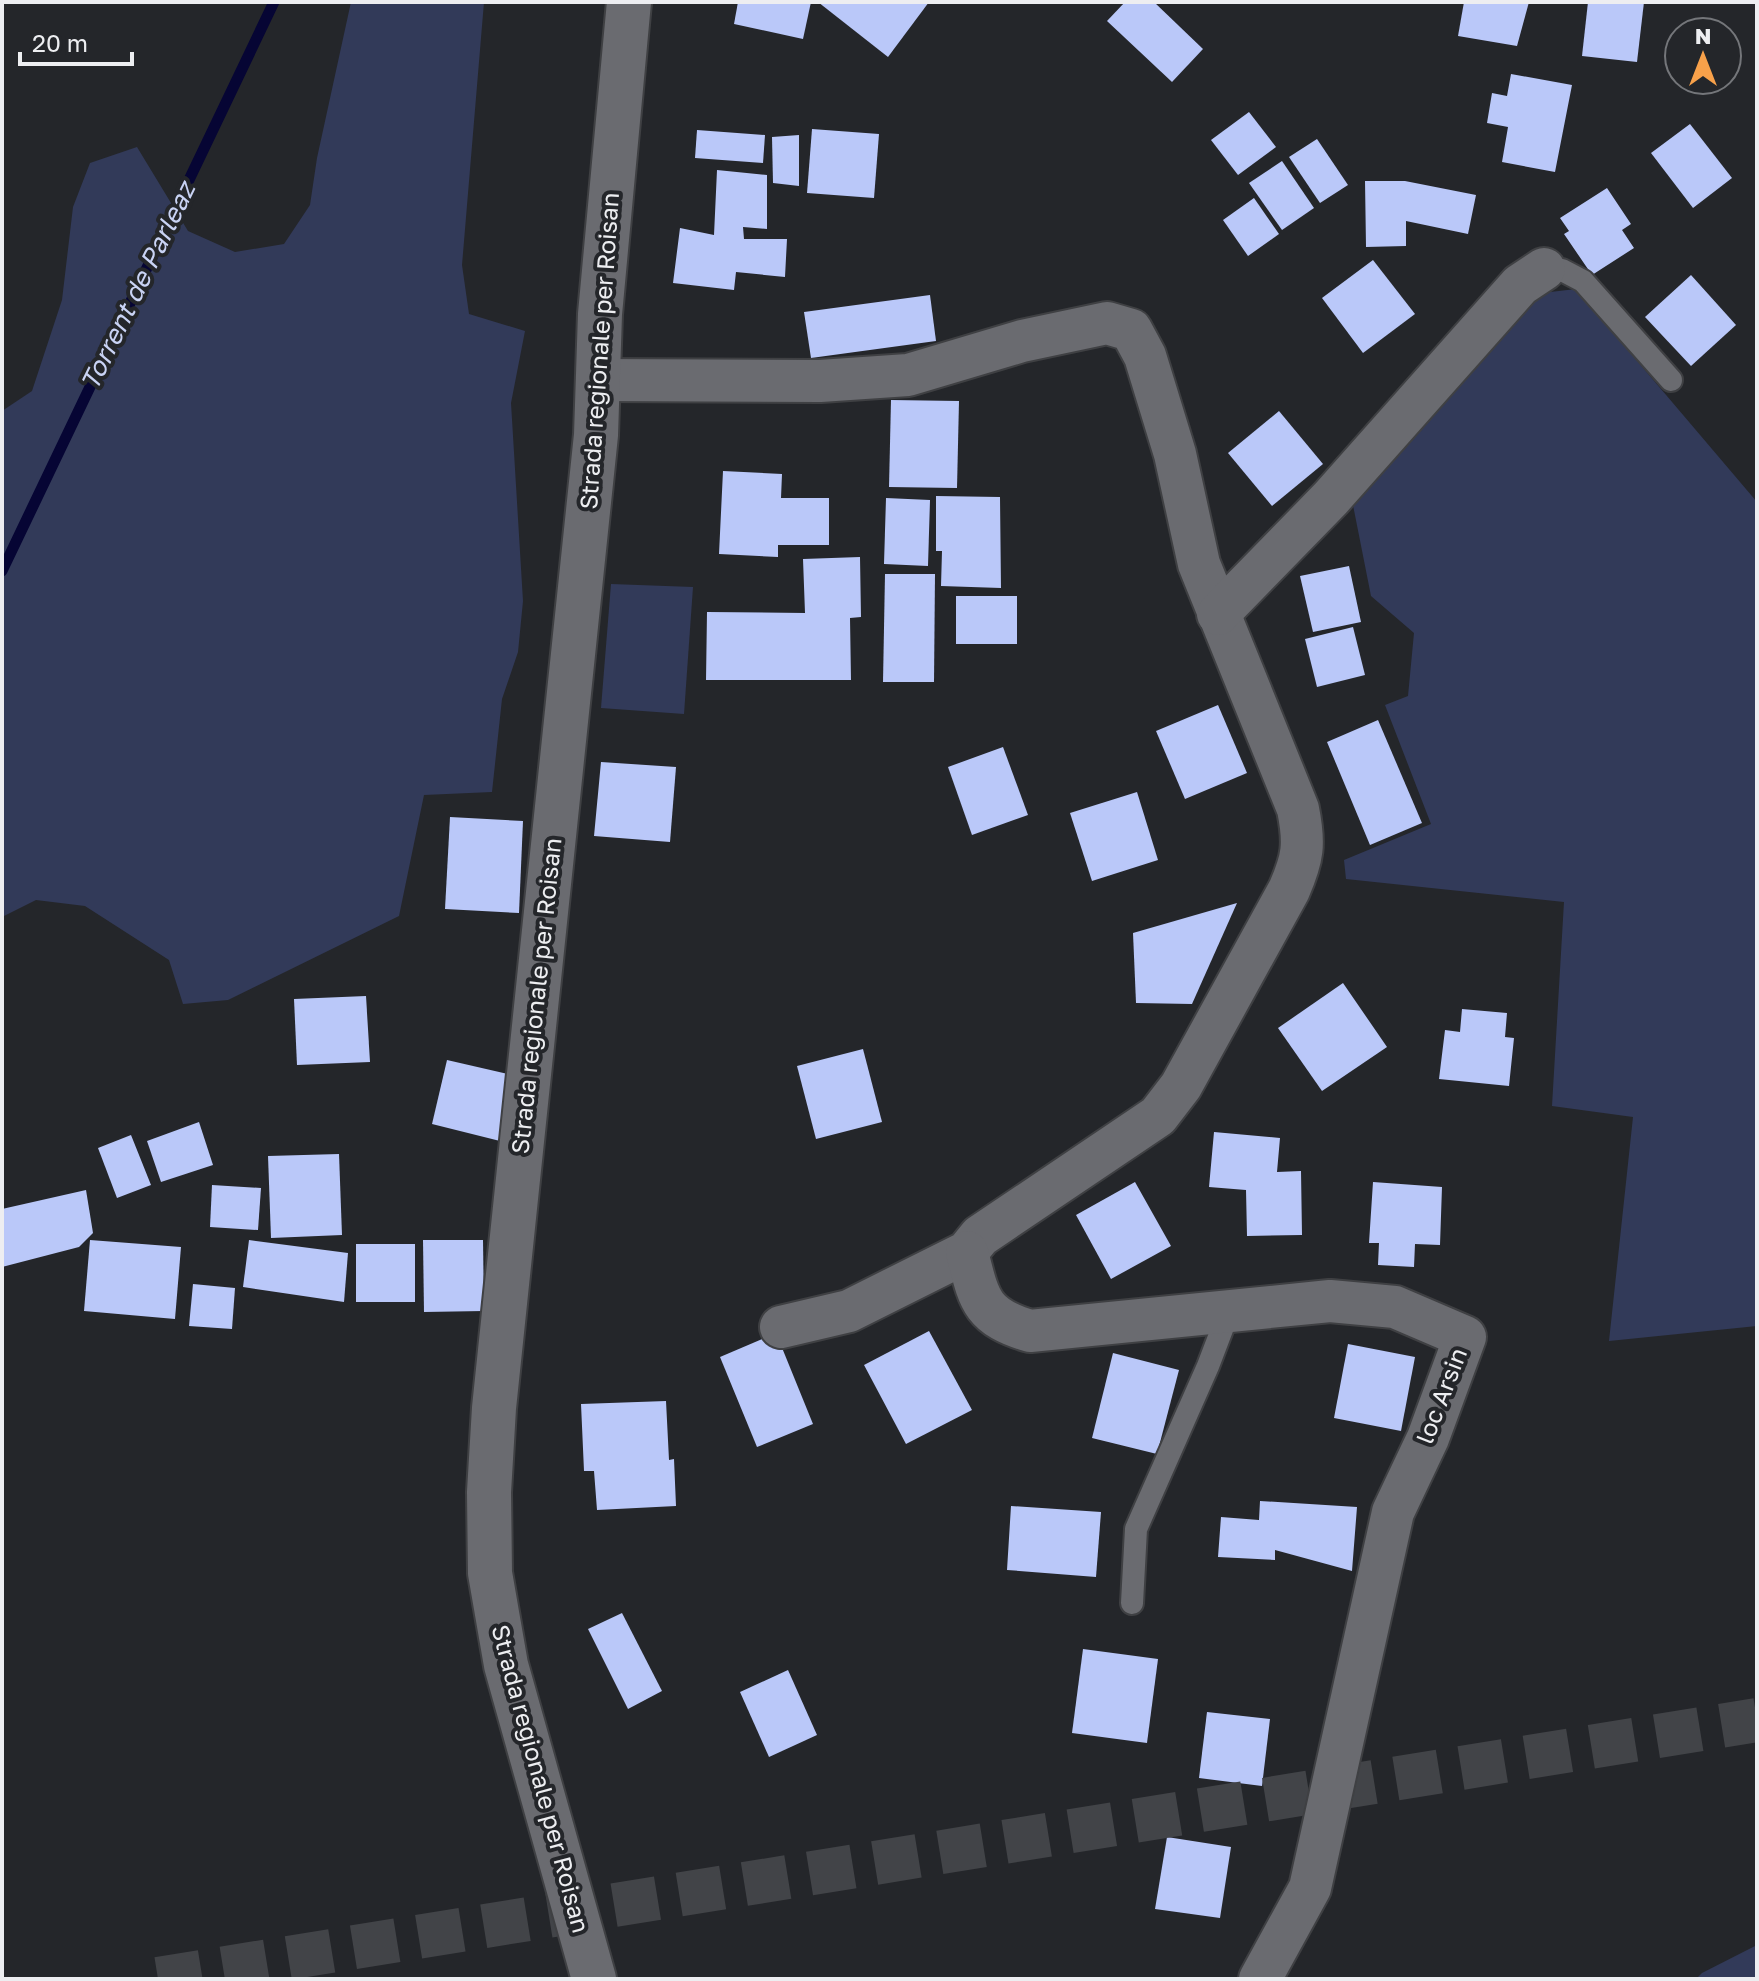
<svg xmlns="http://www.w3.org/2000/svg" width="1759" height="1981" font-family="'Golos Text',sans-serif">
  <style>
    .green { fill: #323a59 }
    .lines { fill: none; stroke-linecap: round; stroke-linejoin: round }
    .stream { stroke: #060534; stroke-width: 11 }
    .building { fill: #bac8f9 }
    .motorway-tunnel { stroke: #424448; stroke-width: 44; stroke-dasharray: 44 22; stroke-linecap: butt }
    .service-casing { stroke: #3f4043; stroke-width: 26 }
    .minor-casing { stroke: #3f4043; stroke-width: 46 }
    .secondary-casing { stroke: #3f4043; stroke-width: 48 }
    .service { stroke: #6a6b70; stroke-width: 22 }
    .minor { stroke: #6a6b70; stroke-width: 42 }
    .secondary { stroke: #6a6b70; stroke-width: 44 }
    .labels { text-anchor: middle; stroke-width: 8; stroke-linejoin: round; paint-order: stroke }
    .street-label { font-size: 24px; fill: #edeef1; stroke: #24262a }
    .water-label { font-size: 26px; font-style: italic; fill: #c9d3f4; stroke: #24262a }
  </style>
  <rect width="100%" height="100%" fill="#24262a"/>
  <g class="green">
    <path d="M351,2H484L462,265L469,314L525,331L511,403L523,601L518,652L502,699L492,792L424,795L399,916L228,1000L183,1004L169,960L85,906L36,900L2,917V411L32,391L62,300L73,207L90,163L137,147L188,231L235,252L284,244L310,205L317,158Z"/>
    <path d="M1576,289L1757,502V1326L1609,1341L1633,1117L1552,1106L1564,902L1346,879L1344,860L1431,824L1385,705L1408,696L1414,633L1371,596L1351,495L1533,294Z"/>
    <path d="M611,584L693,587L684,714L601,708Z"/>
    <path d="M1757,1945V1979H1696L1702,1973Z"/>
  </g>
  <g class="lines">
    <path class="stream" d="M2,571L274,2"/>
  </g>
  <g class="building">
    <path d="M738,2H811L803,39L734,24Z"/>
    <path d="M818,2H929L888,57Z"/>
    <path d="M1125,2H1154L1203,49L1172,82L1107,21Z"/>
    <path d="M1464,2H1529L1517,46L1458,36Z"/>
    <path d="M1588,2H1644L1637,62L1582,56Z"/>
    <path d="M1511,74L1572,85L1555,172L1502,162L1508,127L1487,123L1492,93L1507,96Z"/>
    <path d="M1249,112L1276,147L1238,175L1211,140Z"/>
    <path d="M1690,124L1732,178L1693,208L1651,153Z"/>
    <path d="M812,129L879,134L874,198L807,193Z"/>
    <path d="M697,130L765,135L763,163L695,158Z"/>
    <path d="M799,135V186L773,183L772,137Z"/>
    <path d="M1317,139L1348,185L1320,203L1289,157Z"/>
    <path d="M1282,161L1314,208L1282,230L1249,183Z"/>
    <path d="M717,170L767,175V229L743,227L744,239H787L785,277L736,272L734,290L673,283L680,228L714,235Z"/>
    <path d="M1365,181H1405L1476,195L1468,234L1406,221V246L1366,247Z"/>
    <path d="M1607,188L1631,224L1622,230L1634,248L1592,275L1564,234L1569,231L1560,218Z"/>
    <path d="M1254,198L1279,234L1248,256L1223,220Z"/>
    <path d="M1373,260L1415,314L1363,353L1322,298Z"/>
    <path d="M1691,275L1736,325L1691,366L1645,317Z"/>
    <path d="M930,295L936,341L811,358L804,312Z"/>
    <path d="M891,400L959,401L957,488L889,487Z"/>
    <path d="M1279,411L1323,464L1272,506L1228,453Z"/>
    <path d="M723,471L782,474L781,498H829V545H778V557L719,554Z"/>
    <path d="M936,496L1000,497L1001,588L941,586L942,551H936Z"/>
    <path d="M886,498L930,500L928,566L884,564Z"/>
    <path d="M860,557L861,617L850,618L851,680H706L707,612L805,613L803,559Z"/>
    <path d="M1349,566L1361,622L1313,632L1300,576Z"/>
    <path d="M885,574H935L934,682H883Z"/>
    <rect x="956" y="596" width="61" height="48"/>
    <path d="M1353,627L1365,675L1317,687L1305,639Z"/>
    <path d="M1218,705L1247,773L1185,799L1156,731Z"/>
    <path d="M1378,720L1422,823L1370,845L1327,742Z"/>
    <path d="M1003,747L1028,815L972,835L948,767Z"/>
    <path d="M601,762L676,767L670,842L594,836Z"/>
    <path d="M1137,792L1158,860L1092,881L1070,813Z"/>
    <path d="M450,817L523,821L519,913L445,909Z"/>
    <path d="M1237,903L1192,1004L1136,1003L1133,933Z"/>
    <path d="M1343,983L1387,1047L1322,1091L1278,1028Z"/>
    <path d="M366,996L370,1062L297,1065L294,999Z"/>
    <path d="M1462,1009L1507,1013L1505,1037L1514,1038L1509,1086L1439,1079L1445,1030L1460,1032Z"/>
    <path d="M863,1049L882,1122L816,1139L797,1066Z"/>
    <path d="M447,1060L516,1076L500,1141L432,1124Z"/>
    <path d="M199,1122L213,1165L161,1182L147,1141Z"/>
    <path d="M1214,1132L1280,1138L1277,1172L1301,1171L1302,1235L1247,1236L1246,1190L1209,1187Z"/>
    <path d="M131,1135L151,1185L117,1198L98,1148Z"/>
    <path d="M339,1154L342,1235L271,1238L268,1156Z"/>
    <path d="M1135,1182L1171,1246L1111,1279L1076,1215Z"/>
    <path d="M1373,1182L1442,1187L1440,1245L1415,1244L1414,1267L1378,1265L1379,1243H1369Z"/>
    <path d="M212,1185L261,1188L258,1230L210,1227Z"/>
    <path d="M86,1190L93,1233L79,1247L2,1267V1209Z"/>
    <path d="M90,1240L181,1247L175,1319L84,1311Z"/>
    <path d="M249,1240L348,1253L344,1302L243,1287Z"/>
    <path d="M423,1240H483L484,1311L424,1312Z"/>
    <rect x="356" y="1244" width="59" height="58"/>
    <path d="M193,1284L235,1288L232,1329L189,1326Z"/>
    <path d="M929,1331L972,1410L906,1444L864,1365Z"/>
    <path d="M776,1333L813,1424L757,1447L720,1357Z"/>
    <path d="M1348,1344L1415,1357L1401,1431L1334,1418Z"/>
    <path d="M1113,1353L1179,1370L1157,1454L1092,1438Z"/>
    <path d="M666,1401L669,1460L674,1459L676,1506L597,1510L594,1471H584L581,1404Z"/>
    <path d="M1260,1501L1357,1507L1352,1571L1275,1550V1560L1218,1557L1221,1517L1259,1520Z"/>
    <path d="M1011,1506L1101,1512L1096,1577L1007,1570Z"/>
    <path d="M622,1613L662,1691L628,1709L588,1629Z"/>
    <path d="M1083,1649L1158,1659L1147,1743L1072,1733Z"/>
    <path d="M788,1670L817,1735L769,1757L740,1692Z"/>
    <path d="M1207,1712L1270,1719L1262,1786L1199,1778Z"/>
    <path d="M1167,1837L1231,1847L1220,1918L1155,1909Z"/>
  </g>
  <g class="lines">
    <path class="motorway-tunnel" d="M158,1979L1757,1720"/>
    <g class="service-casing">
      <g id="service">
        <path d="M1544,269L1562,270L1583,281L1671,380"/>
        <path d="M1132,1603L1136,1529L1208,1366L1229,1311"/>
      </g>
    </g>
    <g class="minor-casing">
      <g id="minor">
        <path d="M598,380L820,381L908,375L1022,341L1107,323L1131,330L1145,356L1175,454L1199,564L1298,809C1305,844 1303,858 1289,890L1181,1086L1158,1116L980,1236L967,1252L849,1311L781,1327"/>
        <path d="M1218,614L1331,498L1520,285L1544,269"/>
        <path d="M967,1252C979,1299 980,1316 1030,1331L1330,1301L1395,1307L1465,1337L1428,1438L1393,1512L1310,1888L1260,1979"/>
      </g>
    </g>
    <g class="secondary-casing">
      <path id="secondary" d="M594,1979L506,1665L490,1573L489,1492L494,1408L596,435L600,314L629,2"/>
    </g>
    <use href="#service" class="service"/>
    <use href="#minor" class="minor"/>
    <use href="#secondary" class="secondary"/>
  </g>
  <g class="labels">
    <g class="street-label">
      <text transform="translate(600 351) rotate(-86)" y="8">Strada regionale per Roisan</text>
      <text transform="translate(537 996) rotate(-84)" y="8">Strada regionale per Roisan</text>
      <text transform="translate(1442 1396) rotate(-69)" y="8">loc Arsin</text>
      <text transform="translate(540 1779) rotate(75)" y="8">Strada regionale per Roisan</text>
    </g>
    <g class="water-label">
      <text transform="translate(138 286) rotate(-64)" y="9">Torrent de Parleaz</text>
    </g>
  </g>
  <rect width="1759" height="1981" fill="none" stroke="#edeef1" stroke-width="8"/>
  <g transform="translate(1703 56)"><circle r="38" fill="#24262a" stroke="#74767a" stroke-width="2"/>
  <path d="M0-6L14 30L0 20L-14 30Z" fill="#f8a14a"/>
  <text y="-12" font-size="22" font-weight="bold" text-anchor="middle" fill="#edeef1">N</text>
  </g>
  <path d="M20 52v12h112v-12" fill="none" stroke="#edeef1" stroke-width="4"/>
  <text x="32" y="52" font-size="24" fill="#edeef1" stroke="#24262a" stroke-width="6" paint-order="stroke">20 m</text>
</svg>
